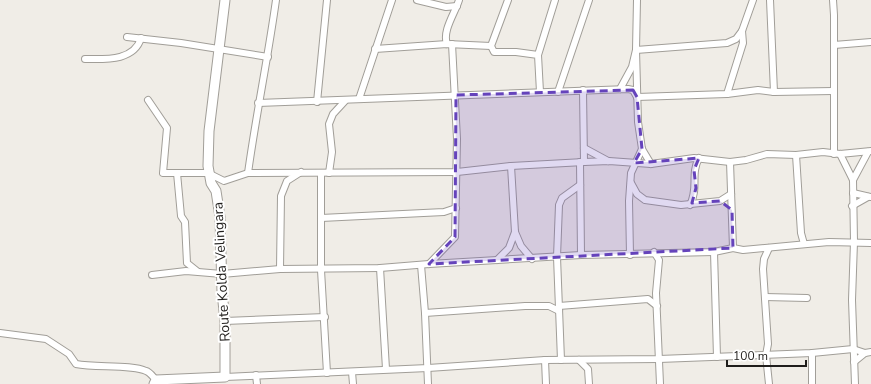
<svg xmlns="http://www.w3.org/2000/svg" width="871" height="384" font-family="'Nunito Sans',sans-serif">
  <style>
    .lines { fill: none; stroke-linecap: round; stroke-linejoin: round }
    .street-casing { stroke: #a19e98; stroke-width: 8 }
    .secondary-casing { stroke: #a19e98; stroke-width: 11 }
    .street { stroke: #fff; stroke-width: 6 }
    .secondary { stroke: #fff; stroke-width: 9 }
    .marked { fill: #6543bb; fill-opacity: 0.2; stroke: #6543bb; stroke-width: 3; stroke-dasharray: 8 5; stroke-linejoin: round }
    .labels { text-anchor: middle; stroke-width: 4; stroke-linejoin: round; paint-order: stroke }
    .street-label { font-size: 14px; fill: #1f1d1b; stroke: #fff }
  </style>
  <rect width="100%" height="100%" fill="#f0ede7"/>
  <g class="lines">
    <g class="street-casing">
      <g id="street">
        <path d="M417,0L446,7L457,6"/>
        <path d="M508,0L491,46L494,52H516L538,55L540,92"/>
        <path d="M637,0L636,50L638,122L642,149L651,164"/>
        <path d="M770,0L774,92"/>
        <path d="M833,0L834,15V154"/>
        <path d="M127,37L181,43L268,57"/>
        <path d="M447,44C442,31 455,13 459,0"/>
        <path d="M834,45L871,42"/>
        <path d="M375,49L447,44L491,46"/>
        <path d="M538,55L555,0"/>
        <path d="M85,59C103,59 134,62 141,38"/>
        <path d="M620,89L632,67L636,50L727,43L736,39L742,31"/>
        <path d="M583,90L584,162"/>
        <path d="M558,92L589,0"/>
        <path d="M727,94L743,43L742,31L753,0"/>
        <path d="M637,97L727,94L758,90L774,92L833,91"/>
        <path d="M359,99L392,0"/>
        <path d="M148,100L167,128L163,173H208L224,181L248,173L457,172L511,166L584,162L609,161L651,164L694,158L730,162L746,160L767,154L796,155L823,152L840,154L871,151"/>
        <path d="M317,102L327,0"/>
        <path d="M258,103L628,89L633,90L637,97"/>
        <path d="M584,148L608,161"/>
        <path d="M840,154L853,180L854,242L852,300L855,384"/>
        <path d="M796,155L801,233L804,244"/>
        <path d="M580,162L581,255"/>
        <path d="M730,162L733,248"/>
        <path d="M511,166L515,232L521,246L532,259"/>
        <path d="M177,173L181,216L185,222L187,263L197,271"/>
        <path d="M248,173C256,115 268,58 276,0"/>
        <path d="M321,173V270L327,373"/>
        <path d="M329,173L332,152L329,124L333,114L345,101"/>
        <path d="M853,180L868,152"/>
        <path d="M631,183L637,194L645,200L681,205L720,201L731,194"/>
        <path d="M853,193L871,197"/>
        <path d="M690,205C699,187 690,175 699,158"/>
        <path d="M852,206L868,197"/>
        <path d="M321,218L444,212L456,208"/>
        <path d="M769,248L764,259L763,269L768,344L766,355L769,384"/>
        <path d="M654,252L659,260L656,293L660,384"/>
        <path d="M714,252L717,357"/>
        <path d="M630,255L629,201L631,173L642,149"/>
        <path d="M497,260L509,248L515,232"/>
        <path d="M429,264L455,237L457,139L452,44"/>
        <path d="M421,265L425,313L428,384"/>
        <path d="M380,268L386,369"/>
        <path d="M280,269L281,196L287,181L301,172"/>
        <path d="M152,275L186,271L222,274L280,269L380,268L429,264L581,255L714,252L733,248L743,250L829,242L871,243"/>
        <path d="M765,297L807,298"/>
        <path d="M559,306L648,299L657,306"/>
        <path d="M425,313L525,306H549L559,311"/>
        <path d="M225,321L325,317"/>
        <path d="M0,333L46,339L69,354L76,364C95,368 131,364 146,371C150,372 153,377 156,380"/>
        <path d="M545,360L546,384"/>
        <path d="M561,360L557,257L559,205L562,198L580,185"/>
        <path d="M579,360L588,369L589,384"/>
        <path d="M854,362L865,353L871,352"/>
        <path d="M352,372L353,384"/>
        <path d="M256,375L257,384"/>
        <path d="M225,377L428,368L545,360L659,359L812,353L853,349L865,353"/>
        <path d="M812,384V353"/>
      </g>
    </g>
    <g class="secondary-casing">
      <path id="secondary" d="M154,384L156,380L225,377V321L222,292L220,217L216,191L211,183L208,166L209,131L225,0"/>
    </g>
    <use href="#street" class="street"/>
    <use href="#secondary" class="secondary"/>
  </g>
  <path class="marked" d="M633,90L637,97L642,149L634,163L699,158L694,170L696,188L692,203L720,201L732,210L733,248L429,264L455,237L456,95Z"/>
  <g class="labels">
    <g class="street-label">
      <text transform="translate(221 272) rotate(-93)" y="5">Route Kolda Velingara</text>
    </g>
  </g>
  <path d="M727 360v6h79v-6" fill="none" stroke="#1f1d1b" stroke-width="2"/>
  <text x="733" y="360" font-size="12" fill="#1f1d1b" stroke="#ffffff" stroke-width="3" paint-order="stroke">100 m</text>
</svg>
